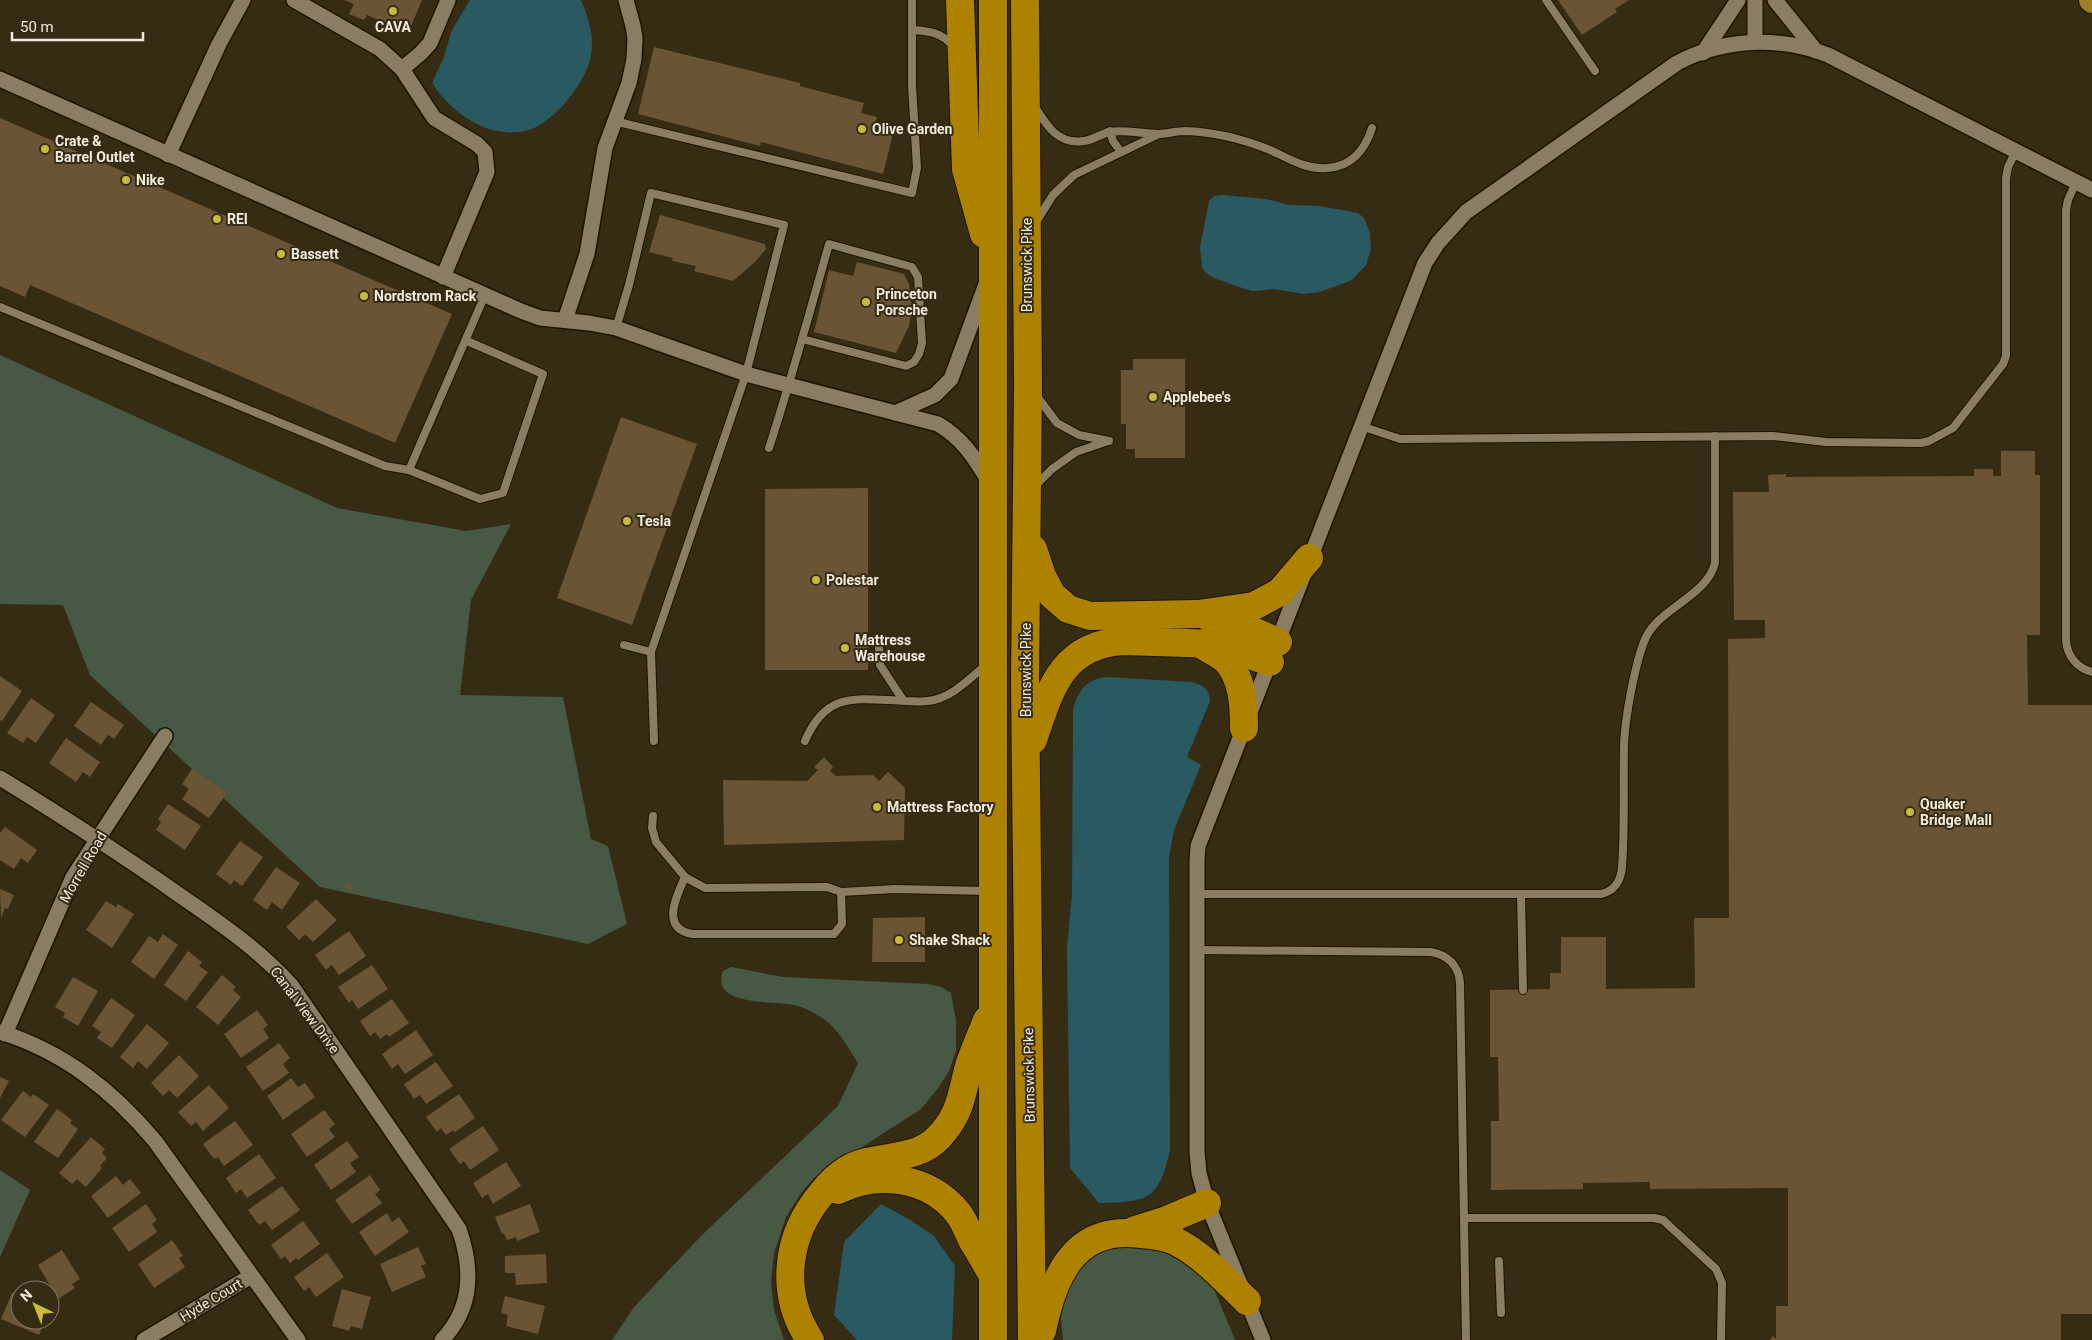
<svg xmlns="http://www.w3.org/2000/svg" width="2092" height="1340" font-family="Roboto,sans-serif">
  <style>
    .green { fill: #475844 }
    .water { fill: #295961 }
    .building { fill: #6a5436 }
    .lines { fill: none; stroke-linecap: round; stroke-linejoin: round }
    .lane-casing { stroke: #1d1400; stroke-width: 10 }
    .street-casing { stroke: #1d1400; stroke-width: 18 }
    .primary-casing { stroke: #1d1400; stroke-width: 26 }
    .highway-casing { stroke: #1d1400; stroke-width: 30 }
    .lane { stroke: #897e63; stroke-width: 8 }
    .street { stroke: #897e63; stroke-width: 15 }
    .primary { stroke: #9f8028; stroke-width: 24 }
    .highway { stroke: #ae8201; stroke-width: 28 }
    .poi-dot { fill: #c8bb3b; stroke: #362c14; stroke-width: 2 }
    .labels { text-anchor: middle; stroke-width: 4; stroke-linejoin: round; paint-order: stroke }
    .poi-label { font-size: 14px; font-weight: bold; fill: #f1ebdd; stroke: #362c14; text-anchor: start }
    .street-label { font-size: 14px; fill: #f1ebdd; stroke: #362c14 }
  </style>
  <rect width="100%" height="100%" fill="#362c14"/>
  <g class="green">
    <path d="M0,355L337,508L466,531L511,524L471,600L460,695L563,697L591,839L608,846L627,924L588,944L320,887L90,675L63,605L0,604Z"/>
    <path d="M731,967L783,977L928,984L941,987L951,993L956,1021V1051L949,1071L939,1087L921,1109L814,1178L801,1193L786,1217L774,1253L771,1282L774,1310L784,1340H612L634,1307L702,1235L838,1106L858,1063C847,1046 837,1026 819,1016C812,1012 805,1008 798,1006C778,1000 709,1008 723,971Z"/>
    <path d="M0,1170L30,1190L0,1257Z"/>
    <path d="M1160,1241L1211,1282L1235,1340H1063L1059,1299L1063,1279L1100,1244Z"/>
  </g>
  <g class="water">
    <path d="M470,0H581C587,15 592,28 592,44C592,62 585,75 575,90C565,105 547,124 529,130C491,141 452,114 432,83L444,57L451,32Z"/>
    <path d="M1222,195L1266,199L1289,205L1320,206L1358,213L1364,218L1370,233L1371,249L1366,265L1352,280L1320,292L1303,294L1275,289L1253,291L1245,289L1214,278L1207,274L1202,268L1200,247L1209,201L1214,196Z"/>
    <path d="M1106,677L1192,682C1204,686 1209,688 1210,701L1187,757L1201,765L1174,830L1169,857L1170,1150C1159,1200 1148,1202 1099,1203L1070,1168L1067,947L1072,894L1073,710C1078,691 1085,680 1106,677Z"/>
    <path d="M881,1204L910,1220L934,1236L955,1266L952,1340H857L834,1315L844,1242Z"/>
  </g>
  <g class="building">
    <path d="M344,0H422L408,33L367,15L364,20L349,14L354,4Z"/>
    <path d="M1558,0H1629L1615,9L1617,12L1582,35Z"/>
    <path d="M654,47L800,83V86L864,103L861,113L877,117L876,121L895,126L883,174L761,142L760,146L638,114Z"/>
    <path d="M0,118L452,314L395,443L30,285L25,297L0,286Z"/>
    <path d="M660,215L765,244L766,249L755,262L733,281L694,271L696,266L672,261L673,258L649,252Z"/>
    <path d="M857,262L904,274L909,284L912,309L909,326L896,353L814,332L829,270L853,276Z"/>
    <path d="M1133,359H1185V458H1135V449H1126V424H1121V370H1133Z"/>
    <path d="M621,417L697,444L632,625L557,598Z"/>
    <path d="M2001,451H2035V475H2040V635H2027L2028,705H2092V1314H2061V1340H1770L1773,1336L1776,1339V1306H1788V1188L1650,1189V1182L1583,1183V1189L1491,1190V1121H1499L1498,1057H1490V990L1550,989V973H1561V937H1606V989L1695,988L1694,918H1729L1728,639L1765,638V620H1734L1733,492H1769L1768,475L1786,474V477L1974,476V469H1993V476H2001Z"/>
    <path d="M868,488V670H765V489Z"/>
    <path d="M0,676L22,691L2,721L0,720Z"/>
    <path d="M31,698L55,715L36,743L27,737L23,743L7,733Z"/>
    <path d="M91,702L124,725L114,739L108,735L101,745L74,726Z"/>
    <path d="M66,738L100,762L90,777L83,772L76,782L49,763Z"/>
    <path d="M824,757L833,767L830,771L836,776L873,775L879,781L888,772L905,788L904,840L724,845L723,780L807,781L818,770L814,767Z"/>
    <path d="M192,769L227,793L209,818L182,799L189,789L182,784Z"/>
    <path d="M168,804L201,826L185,850L156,830L161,822L158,819Z"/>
    <path d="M5,827L37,850L28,863L21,858L14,869L0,860V833Z"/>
    <path d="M240,841L263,857L242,886L234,880L231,885L216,874Z"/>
    <path d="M276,867L300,883L282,910L272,902L267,910L253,900Z"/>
    <path d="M349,882L354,888L350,892L344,886Z"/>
    <path d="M0,889L14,895L8,909L5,908L1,918Z"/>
    <path d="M316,899L337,920L313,942L305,934L299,940L286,927Z"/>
    <path d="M106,901L116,907L118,904L134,914L112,948L86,930Z"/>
    <path d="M925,917V962H872L873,918Z"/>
    <path d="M349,931L366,956L339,975L332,965L326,970L315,955Z"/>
    <path d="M163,934L178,945L154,979L131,962L149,936L158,942Z"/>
    <path d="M188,951L202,962L199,966L208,972L186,1001L164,985Z"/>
    <path d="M372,965L388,989L358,1009L352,1000L349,1003L338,987Z"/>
    <path d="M222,975L236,987L233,990L241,997L218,1025L196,1007Z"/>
    <path d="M73,977L98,991L78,1026L63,1017L65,1013L55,1007Z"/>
    <path d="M111,998L135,1015L112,1048L97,1038L101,1032L92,1026Z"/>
    <path d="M392,999L409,1023L389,1037L387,1034L380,1039L375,1032L370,1036L360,1021Z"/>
    <path d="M257,1010L268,1025L263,1029L269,1038L241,1058L224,1034Z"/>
    <path d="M147,1024L169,1043L147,1069L138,1061L133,1068L120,1057Z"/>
    <path d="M416,1030L433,1055L405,1074L398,1064L392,1069L382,1054Z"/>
    <path d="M279,1043L290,1058L283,1064L289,1073L263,1091L246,1067Z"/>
    <path d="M179,1055L199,1076L177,1098L169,1090L163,1096L151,1083Z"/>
    <path d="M436,1062L453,1086L426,1104L420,1095L414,1099L404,1084Z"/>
    <path d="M0,1077L9,1081L0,1098Z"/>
    <path d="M291,1078L298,1087L305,1083L315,1097L283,1120L267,1096Z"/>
    <path d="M209,1085L229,1108L203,1131L196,1122L191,1126L178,1112Z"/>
    <path d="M23,1091L31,1097L33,1094L49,1105L25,1137L1,1120Z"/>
    <path d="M459,1094L475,1118L455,1132L453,1130L446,1135L441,1128L437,1132L426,1117Z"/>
    <path d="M57,1109L72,1120L70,1123L78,1129L58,1158L34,1142Z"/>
    <path d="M324,1110L335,1124L329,1129L335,1137L307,1157L291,1134Z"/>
    <path d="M235,1121L253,1145L224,1166L218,1157L214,1159L203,1144Z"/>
    <path d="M483,1126L499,1150L470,1170L464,1161L460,1164L449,1149Z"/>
    <path d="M91,1137L105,1149L102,1153L107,1158L100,1166L102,1168L86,1187L77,1179L72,1184L59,1173Z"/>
    <path d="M347,1141L359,1157L350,1163L356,1172L331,1190L314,1165Z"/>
    <path d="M259,1154L276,1178L247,1198L241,1189L236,1193L226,1178Z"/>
    <path d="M506,1162L521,1186L493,1204L488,1194L482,1198L473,1183Z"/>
    <path d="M370,1175L380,1190L375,1194L382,1203L352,1224L335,1200Z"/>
    <path d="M116,1176L123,1185L130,1179L141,1193L108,1218L91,1196Z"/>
    <path d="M282,1186L300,1210L272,1230L265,1221L259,1225L248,1210Z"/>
    <path d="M146,1204L157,1220L152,1224L157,1232L129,1252L112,1228Z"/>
    <path d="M530,1204L540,1232L517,1241L516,1237L507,1240L504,1233L502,1234L495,1217Z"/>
    <path d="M387,1213L392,1222L399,1217L409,1232L375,1256L359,1232Z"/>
    <path d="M303,1221L320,1244L298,1260L296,1258L290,1263L285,1256L281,1259L271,1245Z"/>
    <path d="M172,1240L183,1256L179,1258L185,1267L154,1288L138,1264Z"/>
    <path d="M418,1247L426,1264L421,1266L426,1277L392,1292L380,1264Z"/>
    <path d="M62,1250L80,1279L72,1284L75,1288L58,1299L38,1265Z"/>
    <path d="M327,1253L344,1277L316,1297L309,1287L304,1291L294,1277Z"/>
    <path d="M546,1254L547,1283L516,1285L515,1273H505V1256Z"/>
    <path d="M342,1289L371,1297L362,1329L351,1326L349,1331L332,1326Z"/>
    <path d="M12,1293L20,1296V1320H45L39,1335L1,1319Z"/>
    <path d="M505,1296L545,1306L538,1334L506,1326L508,1315L501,1313Z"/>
  </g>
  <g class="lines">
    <g class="lane-casing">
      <g id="lane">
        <path d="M1546,0L1595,71"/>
        <path d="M913,30C930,31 942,33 953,46"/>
        <path d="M1035,107C1047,126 1058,145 1084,141C1093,140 1101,134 1109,132C1124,129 1143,134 1158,134C1167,134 1176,131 1185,131C1214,132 1243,139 1270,150C1288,158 1306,170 1327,168C1351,167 1365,150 1372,128"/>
        <path d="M614,121L912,193L917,168L912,86V0"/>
        <path d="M1110,131L1113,141L1121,152"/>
        <path d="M2076,182L2068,200L2066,210V640C2067,656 2077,668 2092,672"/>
        <path d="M1036,222L1053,195L1074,175L1157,135"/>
        <path d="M0,307L385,466L409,470L480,499L503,493L543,374L467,341"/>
        <path d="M616,328L629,285L651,193L784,225L746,374L651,652L624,645"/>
        <path d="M1036,395L1057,423L1079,435L1109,441"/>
        <path d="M1361,426L1400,439L1773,436L1826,442L1921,443L1929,441L1953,428L2003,364L2006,356V178L2008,167L2016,151"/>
        <path d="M769,448C791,380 810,312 829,244L912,267L918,277L922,343L919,354L914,362L906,366L802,339"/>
        <path d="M409,470L485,295"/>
        <path d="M1034,487L1052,469L1076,452L1108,441"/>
        <path d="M879,648L880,665L903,700"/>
        <path d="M651,652L654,741"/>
        <path d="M805,741C827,690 857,699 905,701C912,701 921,702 928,701C952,698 969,679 986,665"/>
        <path d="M653,816L652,828L656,842L685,877L705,888L827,887L841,892L895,889L988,891"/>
        <path d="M685,877C676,897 660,929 693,934H834L842,924L841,892"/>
        <path d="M1197,894H1601C1615,891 1621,880 1622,867C1625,827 1623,786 1624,745C1625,722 1629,700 1634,677C1637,664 1640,650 1646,637C1661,607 1707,596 1715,563V436"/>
        <path d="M1521,895L1523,990"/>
        <path d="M1197,950L1431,952C1448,955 1459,966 1460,983L1466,1340"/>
        <path d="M1464,1218H1654L1663,1220L1716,1269L1722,1283L1721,1340"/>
        <path d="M1499,1261L1501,1313"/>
      </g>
    </g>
    <g class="street-casing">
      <g id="street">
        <path d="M294,0L380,49L402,69L434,118L477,144L485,152L487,172L443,277"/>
        <path d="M1775,0L1816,51"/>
        <path d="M1755,42V0"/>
        <path d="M1703,53L1738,0"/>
        <path d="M402,69L421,53L430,43L448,0"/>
        <path d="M0,79L521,311L540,318L589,323L616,328L746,374L938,424C962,438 975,458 989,482"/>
        <path d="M168,155L219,44L243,0"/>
        <path d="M565,320L587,254L605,148L629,83L634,59L635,38L633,26L626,0"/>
        <path d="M895,413L935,395L951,379L986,284"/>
        <path d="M0,778C60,815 118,852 175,892C218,922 255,946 291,985L459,1229C473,1269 473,1308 442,1340"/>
        <path d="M0,1032C64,1052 112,1090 155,1141L298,1340"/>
        <path d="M5,1034L73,877L165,736"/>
        <path d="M144,1340L251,1276"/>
        <path d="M1263,1340L1207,1203L1199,1173L1197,1152V860L1198,846L1425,263L1438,243L1466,212L1677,63C1724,38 1779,36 1828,55L2092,190"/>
      </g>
    </g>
    <g class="primary-casing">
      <path id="primary" d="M2091,0L2092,1"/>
    </g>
    <g class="highway-casing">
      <g id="highway">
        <path d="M960,0L966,169L984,234"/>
        <path d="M993,0V1340"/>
        <path d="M1025,0L1028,384L1025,681L1032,1340"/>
        <path d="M1033,549L1042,576L1052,595L1068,609L1090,616L1198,614L1254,606L1280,592L1309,558"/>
        <path d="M1209,617L1246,628L1278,642"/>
        <path d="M1202,645C1210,650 1219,654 1226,660C1243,678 1244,706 1244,728"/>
        <path d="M1033,740C1050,690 1061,645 1123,641L1218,644L1270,662"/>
        <path d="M838,1190C878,1170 929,1177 958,1213C964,1221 968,1231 972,1240C979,1251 985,1262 992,1274"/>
        <path d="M1135,1230L1167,1220L1207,1203"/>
        <path d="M1042,1331C1053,1277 1074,1225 1140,1234C1152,1235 1166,1236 1177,1242C1204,1256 1225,1280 1247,1301"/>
        <path d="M810,1340C781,1297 785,1243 815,1202C825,1189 835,1176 850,1168C878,1154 915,1162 938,1138C961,1114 961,1096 969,1066C974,1051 981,1035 987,1020"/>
      </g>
    </g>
    <use href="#lane" class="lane"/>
    <use href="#street" class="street"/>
    <use href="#primary" class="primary"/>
    <use href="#highway" class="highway"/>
  </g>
  <g class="poi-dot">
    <circle cx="393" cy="11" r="5"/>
    <circle cx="862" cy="129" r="5"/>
    <circle cx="45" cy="149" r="5"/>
    <circle cx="126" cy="180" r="5"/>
    <circle cx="217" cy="219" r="5"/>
    <circle cx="281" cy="254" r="5"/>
    <circle cx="364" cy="296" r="5"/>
    <circle cx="866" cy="302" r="5"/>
    <circle cx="1153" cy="397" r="5"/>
    <circle cx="627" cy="521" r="5"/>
    <circle cx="816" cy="580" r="5"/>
    <circle cx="845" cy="648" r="5"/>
    <circle cx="877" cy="807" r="5"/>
    <circle cx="1910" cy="812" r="5"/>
    <circle cx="899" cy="940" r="5"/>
  </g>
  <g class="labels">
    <g class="poi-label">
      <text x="393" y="32" text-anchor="middle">CAVA</text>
      <text x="872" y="134">Olive Garden</text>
      <text x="55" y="146">Crate &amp;<tspan x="55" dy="16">Barrel Outlet</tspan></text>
      <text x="136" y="185">Nike</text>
      <text x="227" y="224">REI</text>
      <text x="291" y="259">Bassett</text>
      <text x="876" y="299">Princeton<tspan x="876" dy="16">Porsche</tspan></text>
      <text x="374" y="301">Nordstrom Rack</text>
      <text x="1163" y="402">Applebee's</text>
      <text x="637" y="526">Tesla</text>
      <text x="826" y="585">Polestar</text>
      <text x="855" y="645">Mattress<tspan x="855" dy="16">Warehouse</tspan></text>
      <text x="1920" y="809">Quaker<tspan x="1920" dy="16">Bridge Mall</tspan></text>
      <text x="887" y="812">Mattress Factory</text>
      <text x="909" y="945">Shake Shack</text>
    </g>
    <g class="street-label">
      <text transform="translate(1027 265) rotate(-90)" y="5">Brunswick Pike</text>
      <text transform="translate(1026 670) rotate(-90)" y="5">Brunswick Pike</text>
      <text transform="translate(83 867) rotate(-60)" y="5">Morrell Road</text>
      <text transform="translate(305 1010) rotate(53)" y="5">Canal View Drive</text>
      <text transform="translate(1029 1075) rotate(-91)" y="5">Brunswick Pike</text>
      <text transform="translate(211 1300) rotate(-31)" y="5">Hyde Court</text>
    </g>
  </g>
  <g transform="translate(35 1305) rotate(317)"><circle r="24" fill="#362c14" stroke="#817864"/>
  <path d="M0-4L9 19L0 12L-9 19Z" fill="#c8bb3b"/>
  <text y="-8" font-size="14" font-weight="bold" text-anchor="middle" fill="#f1ebdd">N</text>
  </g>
  <path d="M12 32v8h131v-8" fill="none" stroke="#f1ebdd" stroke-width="2.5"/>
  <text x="20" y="32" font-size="15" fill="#f1ebdd" stroke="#362c14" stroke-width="4" paint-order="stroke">50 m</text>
</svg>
